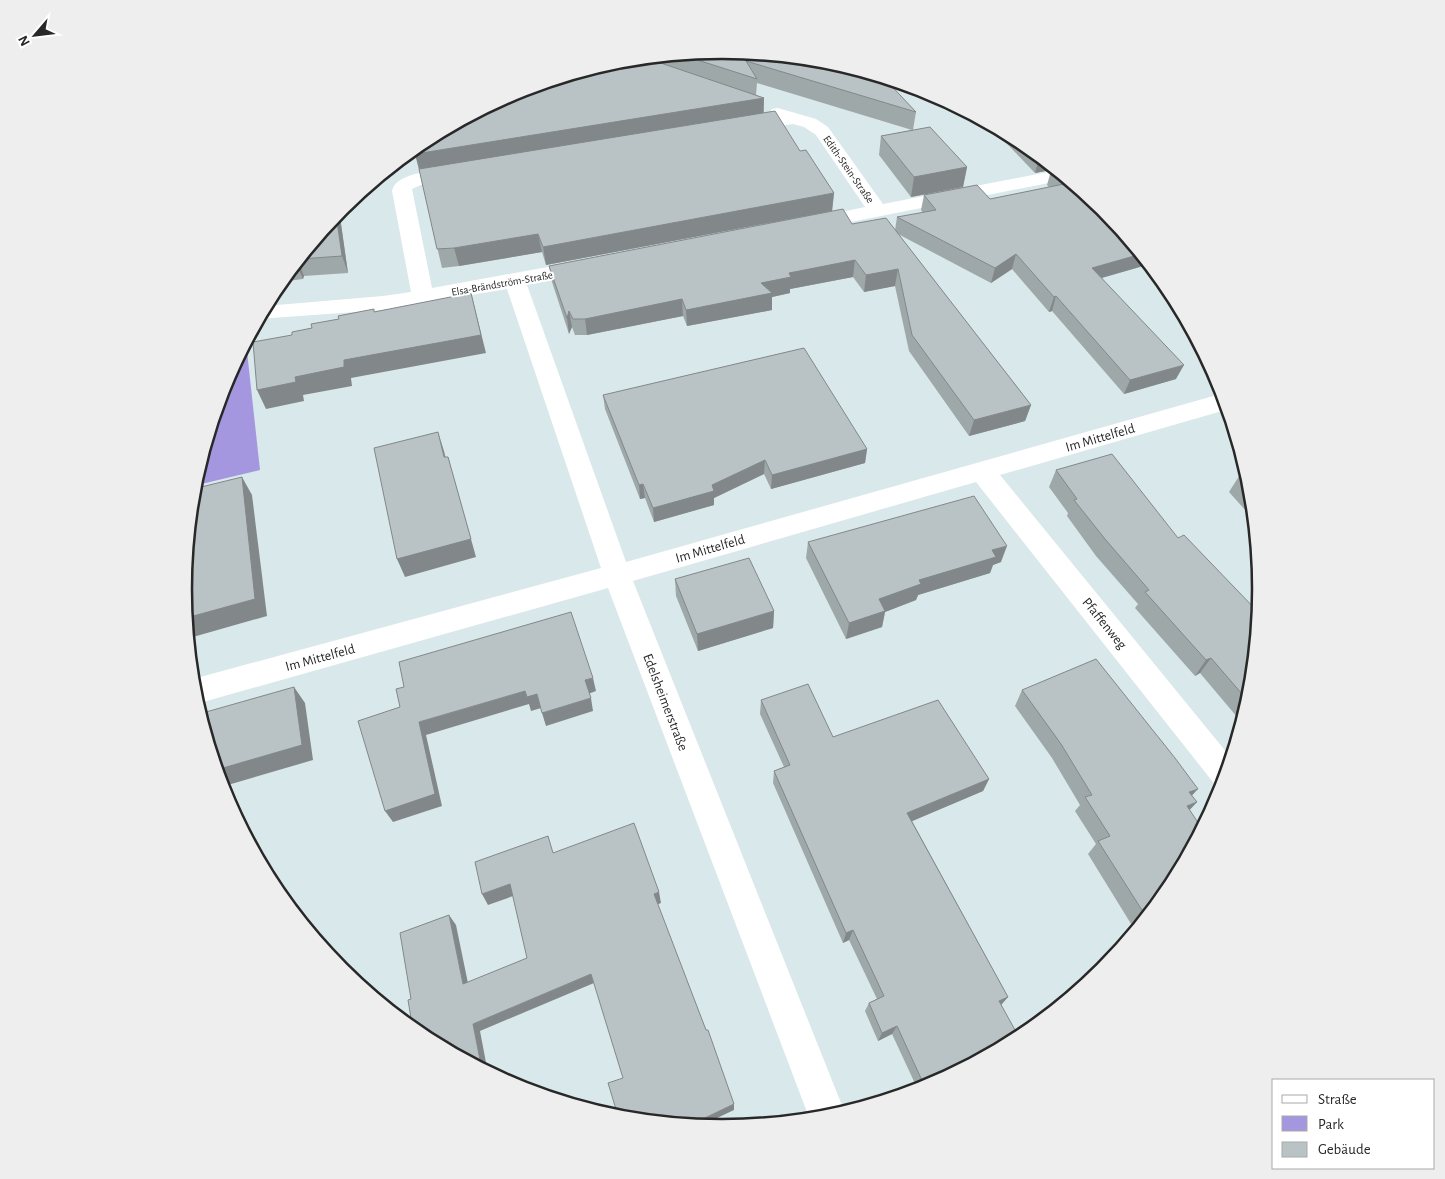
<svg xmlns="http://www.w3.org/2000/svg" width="1445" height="1179" font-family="'Alegreya Sans',sans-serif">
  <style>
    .green { fill: #a597df }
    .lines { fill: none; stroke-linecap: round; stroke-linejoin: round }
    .street { fill: #fff; fill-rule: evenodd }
    .wall { fill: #9fa8a9 }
    .shaded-wall { fill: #82888a }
    .building { fill: #b9c3c5; stroke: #82888a }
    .labels { text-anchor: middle; stroke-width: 4; stroke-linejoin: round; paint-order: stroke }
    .far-street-label { font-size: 11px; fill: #282828; stroke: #fff }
    .street-label { font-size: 14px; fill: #282828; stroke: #fff }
    .rim { fill: none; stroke: #282828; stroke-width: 2.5 }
  </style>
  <rect width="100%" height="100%" fill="#d9e8ea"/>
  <path class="green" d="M246,342L260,470L193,486L224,383Z"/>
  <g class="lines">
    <g class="street">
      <path d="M778,108L816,119L828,127L883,204L1058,170L1069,179L810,230L803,228L800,224L803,220L865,207L816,135L804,127L793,124L744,131L738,130L735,126L738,122L771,116L769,113L772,109Z"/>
      <path d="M458,167L465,169L468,173L465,177L423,184L412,189L432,288L586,260L593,262L597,267L593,272L586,274L527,285L626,562L1224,393L1229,409L1000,475L1232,759L1223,789L1216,786L976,482L633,581L845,1113L827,1119L810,1120L608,588L196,704L193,694V679L601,568L507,289L383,310L258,319L265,306L383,296L411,292L392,191C396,171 441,170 458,167Z"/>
    </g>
  </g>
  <g class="wall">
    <path d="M723,50L916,112L913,130L967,167L963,187L911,197L879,155L881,136L912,130L757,83L756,95L764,98V113L800,151L834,193L832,211L546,265L542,252L459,266L442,268L414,148L618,60Z"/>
    <path d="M986,122L1022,141L1056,169L1035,173Z"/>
    <path d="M1051,171L1150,264L1102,278L1176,379L1124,394L1052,311L1049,312L1012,269L991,283L898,234L1031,405L1025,421L969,436L909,351L895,286L864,292L853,277L790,289V293L772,297V310L687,326L683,316L587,335H575L572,327L569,334L552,282L549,266L852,224L895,230L897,217L923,213L921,210L924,195L990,199L1049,187L1047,185Z"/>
    <path d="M339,210L348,273L304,276L303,279L280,282Z"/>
    <path d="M603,395L867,449L865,463L771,489L764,474L714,498V505L654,522L645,498L640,499L605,409Z"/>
    <path d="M1246,465L1252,485L1255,521L1229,492Z"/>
    <path d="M1056,470L1252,695L1243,724L1200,673L1195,676L1135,608L1138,604L1096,556L1067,516L1068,513L1049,487Z"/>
    <path d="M808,542L1001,562L993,565L990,573L918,595L916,600L885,612L882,627L846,639L806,558Z"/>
    <path d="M675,579L774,611L773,628L698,651L676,596Z"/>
    <path d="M1022,690L1192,796L1197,802L1189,810L1171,889L1136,932L1088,854L1096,844L1075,811L1080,805L1052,758L1015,706Z"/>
    <path d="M761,700L833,737L989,779L983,791L912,821L1008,997L929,1088L916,1092L918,1090L892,1034L878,1041L865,1011L869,1003L877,999L849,940L843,943L773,783L774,771L784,767L760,714Z"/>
  </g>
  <g class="shaded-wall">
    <path d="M764,98L763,116L420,173L415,154Z"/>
    <path d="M1042,157L1056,169L1035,173L1039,158Z"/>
    <path d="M967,167L963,187L911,197L914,177Z"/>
    <path d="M380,176L377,188L362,191Z"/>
    <path d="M834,193L832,211L546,265L543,247Z"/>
    <path d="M339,210L348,273L342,256L336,214Z"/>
    <path d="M538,234L542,252L459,266L454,248Z"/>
    <path d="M1016,254L1012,269L991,283L995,268Z"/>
    <path d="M1141,254L1150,264L1087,282L1092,268Z"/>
    <path d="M855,260L853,277L790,289V293L772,297V310L687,326L686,310L789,273Z"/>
    <path d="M298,261L304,276L303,279L296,263Z"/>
    <path d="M898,269L895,286L864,292L866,275Z"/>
    <path d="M471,293L486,353L351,378L352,386L303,395L304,401L266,409L257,390L344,360Z"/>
    <path d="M1056,296L1052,311L1049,312L1054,297Z"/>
    <path d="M682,299L683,316L587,335L585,319Z"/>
    <path d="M569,311L572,327L569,334L567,318Z"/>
    <path d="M1184,365L1176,379L1124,394L1130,380Z"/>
    <path d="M1031,405L1025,421L969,436L974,420Z"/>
    <path d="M438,432L444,451L450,476L444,457Z"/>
    <path d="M867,449L865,463L771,489L772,475Z"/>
    <path d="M448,457L476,557L405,577L397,559Z"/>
    <path d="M765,460L764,474L714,498V505L654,522L653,508L712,485Z"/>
    <path d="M242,477L252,495L267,616L193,637L187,629L186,618Z"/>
    <path d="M643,484L645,498L640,499L639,485Z"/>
    <path d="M1007,546L1001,562L993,565L990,573L918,595L916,600L885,612L882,627L846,639L849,623L879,599L919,580L992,550Z"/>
    <path d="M774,611L773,628L698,651L697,634Z"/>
    <path d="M1211,658L1200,673L1195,676L1206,660Z"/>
    <path d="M593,678L596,691L588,694L585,680Z"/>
    <path d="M294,687L305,703L313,760L221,787L216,770Z"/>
    <path d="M525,691L537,694L541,708L531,711L529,704L426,735L442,806L393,822L385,811L419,722Z"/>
    <path d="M591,698L593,711L546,726L542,713Z"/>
    <path d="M989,779L983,791L903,825L907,813Z"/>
    <path d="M1198,789L1185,803L1189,792Z"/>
    <path d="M1197,802L1184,816L1187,806Z"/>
    <path d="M510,884L516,895L488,905L482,894Z"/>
    <path d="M659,892L661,903L656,905L654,894Z"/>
    <path d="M449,915L456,925L470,993L463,984Z"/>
    <path d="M853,930L849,940L843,943L846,933Z"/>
    <path d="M591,974L594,983L480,1031L488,1073L482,1070L473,1024Z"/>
    <path d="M1008,997L1000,1006L999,1001Z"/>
    <path d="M897,1026L892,1034L878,1041L882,1033Z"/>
    <path d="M734,1104V1110L698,1127L688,1126Z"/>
  </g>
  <g class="building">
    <path d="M723,50L828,60L884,78L916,112L746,61L757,79L679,54Z"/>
    <path d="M646,58L764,98L415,154L414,148L423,141L516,91L618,60Z"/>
    <path d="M775,111L800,151L806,150L834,193L543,247L538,234L454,248L437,249L419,169Z"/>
    <path d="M930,127L967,167L914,177L881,136Z"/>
    <path d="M1022,141L1042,157L1039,158Z"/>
    <path d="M1057,169L1104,208L1141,254L1092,268L1184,365L1130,380L1056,296L1054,297L1016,254L995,268L897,217L936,210L924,195L977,185L990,199L1064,184L1051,171Z"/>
    <path d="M843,209L852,224L886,218L1031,405L974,420L912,335L898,269L866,275L855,260L789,273L791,277L761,283L772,293L686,310L682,299L585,319H573L569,311L567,318L549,266Z"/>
    <path d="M336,214L342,256L300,259Z"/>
    <path d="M471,293L481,335L344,360V367L295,377L296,382L257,390L253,342L292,335V332L312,328L311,324L339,319L338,316L374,309V312Z"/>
    <path d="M804,348L867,449L772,475L765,460L712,485L714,491L653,508L643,484L639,485L603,395Z"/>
    <path d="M438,432L444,457H448L471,539L397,559L374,448Z"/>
    <path d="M1112,454L1178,538L1184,535L1260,614L1252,695L1249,702L1211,658L1206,660L1145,592L1149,590L1105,539L1074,500L1077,499L1056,470Z"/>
    <path d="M1248,473L1252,485V489L1239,476Z"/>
    <path d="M242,477L255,599L186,618L183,589L193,489Z"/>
    <path d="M974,496L1007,546L992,550L996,557L919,580L921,584L879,599L885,611L849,623L808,542Z"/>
    <path d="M749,558L774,611L697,634L675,579Z"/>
    <path d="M571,612L593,678L585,680L591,698L542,713L537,694L527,697L525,691L419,722L435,794L385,811L358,721L400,707L396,689L404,687L399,662Z"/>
    <path d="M1096,659L1175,758L1198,789L1189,792L1197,802L1187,806L1203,830L1171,889L1147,918L1098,841L1110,836L1085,797L1092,795L1061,744L1022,690Z"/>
    <path d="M808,684L833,737L938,700L989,779L907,813L1008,997L999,1001L1020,1039L929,1088L917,1091L925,1087L897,1026L882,1033L869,1003L884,996L853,930L846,933L774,771L790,765L761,700Z"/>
    <path d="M294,687L302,745L216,770L199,714Z"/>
    <path d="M634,823L659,892L654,894L706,1030H708L734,1104L688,1126L619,1119L608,1083L623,1078L591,974L473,1024L482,1070L423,1038L413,1030L408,1000L411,999L400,933L449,915L463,984L527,958L510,884L482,894L475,862L548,836L553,853Z"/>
  </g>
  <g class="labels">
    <g class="far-street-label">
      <text transform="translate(849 169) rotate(55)" y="4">Edith-Stein-Straße</text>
      <text transform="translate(502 283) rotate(-10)" y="4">Elsa-Brändström-Straße</text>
    </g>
    <g class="street-label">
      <text transform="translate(1100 437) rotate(-16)" y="5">Im Mittelfeld</text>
      <text transform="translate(710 548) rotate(-16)" y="5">Im Mittelfeld</text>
      <text transform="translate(1105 623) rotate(51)" y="5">Pfaffenweg</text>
      <text transform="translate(320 657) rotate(-15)" y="5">Im Mittelfeld</text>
      <text transform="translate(666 702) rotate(69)" y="5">Edelsheimerstraße</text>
    </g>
  </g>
  <path d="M0 0H1445V1179H0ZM192 589a530 530 0 1 1 1060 0a530 530 0 1 1-1060 0Z" fill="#eee" fill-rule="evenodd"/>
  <path class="rim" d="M192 589a530 530 0 1 1 1060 0a530 530 0 1 1-1060 0Z"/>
  <rect x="1272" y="1079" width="162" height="90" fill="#ffffff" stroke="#a9a9a9"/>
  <rect x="1282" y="1095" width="25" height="8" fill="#ffffff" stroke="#a9a9a9"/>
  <text x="1318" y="1104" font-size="15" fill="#282828">Straße</text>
  <rect x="1282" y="1116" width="25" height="15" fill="#a597df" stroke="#a9a9a9"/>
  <text x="1318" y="1129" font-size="15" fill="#282828">Park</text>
  <rect x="1282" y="1142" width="25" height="15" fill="#b9c3c5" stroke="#a9a9a9"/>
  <text x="1318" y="1154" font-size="15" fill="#282828">Gebäude</text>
  <g transform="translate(35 35) rotate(242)" stroke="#ffffff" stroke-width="4" paint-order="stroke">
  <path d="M0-4L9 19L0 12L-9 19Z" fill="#282828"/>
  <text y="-8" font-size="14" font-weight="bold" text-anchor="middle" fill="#282828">N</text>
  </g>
</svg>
